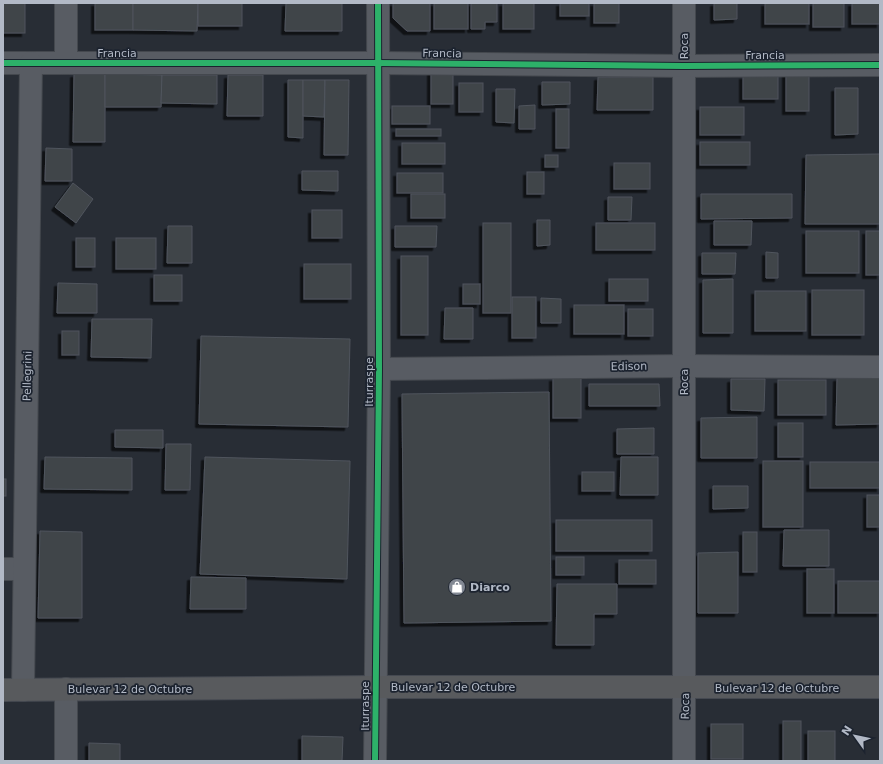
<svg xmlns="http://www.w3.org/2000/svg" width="883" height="764" font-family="'DejaVu Sans',sans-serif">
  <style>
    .building { fill: #3f444a; stroke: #50555d; filter: url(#shadow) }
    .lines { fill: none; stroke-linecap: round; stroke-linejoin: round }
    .minor-casing { stroke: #44484e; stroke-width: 24 }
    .highway-casing { stroke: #454951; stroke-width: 24 }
    .minor { stroke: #585c63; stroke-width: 22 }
    .highway { stroke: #585a5d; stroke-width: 22 }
    .cycleway-casing { stroke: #1c232f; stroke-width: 8 }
    .cycleway { stroke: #2db169; stroke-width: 6 }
    .labels { text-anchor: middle; stroke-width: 3.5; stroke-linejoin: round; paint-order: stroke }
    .street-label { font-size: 11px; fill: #b2b9c6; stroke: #1c232f }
    .poi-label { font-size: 11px; font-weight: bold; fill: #b2b9c6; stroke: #1c232f; text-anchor: start }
  </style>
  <defs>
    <filter id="shadow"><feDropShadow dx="-3.5" dy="3.5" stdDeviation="0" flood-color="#0009"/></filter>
  </defs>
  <rect width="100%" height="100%" fill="#282d35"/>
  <g class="building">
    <rect x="3" y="3" width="22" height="30"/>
    <rect x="95" y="3" width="38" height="27"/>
    <path d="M133,3H198L197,31L133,30Z"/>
    <rect x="198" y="3" width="44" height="23"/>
    <path d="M286,3H342V31H285Z"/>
    <path d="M393,3H430V31H407L393,18Z"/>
    <rect x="434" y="3" width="34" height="26"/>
    <path d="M471,3H497V22H485V29H471Z"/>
    <rect x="503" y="3" width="31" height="26"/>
    <rect x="560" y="3" width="29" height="13"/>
    <rect x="594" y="3" width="25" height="20"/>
    <path d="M714,3H737V19L714,20Z"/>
    <rect x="765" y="3" width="44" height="21"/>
    <rect x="813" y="3" width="31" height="24"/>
    <rect x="852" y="3" width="28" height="21"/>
    <rect x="431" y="70" width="22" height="34"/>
    <rect x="786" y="72" width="23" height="39"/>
    <path d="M74,74H105V142H73Z"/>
    <path d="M105,74L162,75L161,107H105Z"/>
    <path d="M162,75H217V104L161,103Z"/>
    <path d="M228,75H263V116H227Z"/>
    <rect x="743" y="76" width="35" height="23"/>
    <path d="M598,77H653V110H597Z"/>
    <path d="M288,80H303V138L288,137Z"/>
    <path d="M303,80H325L324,117L303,116Z"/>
    <path d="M325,80H349L348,155H324Z"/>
    <path d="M542,82H570V104L542,105Z"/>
    <rect x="459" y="83" width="24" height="29"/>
    <path d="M835,88H858V134L835,135Z"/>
    <path d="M496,89H515L514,123L496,122Z"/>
    <path d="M535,105V129H519V106Z"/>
    <rect x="392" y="106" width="38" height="18"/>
    <rect x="700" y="107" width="44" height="28"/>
    <rect x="556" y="109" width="13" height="39"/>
    <rect x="396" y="129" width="45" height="7"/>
    <rect x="700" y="142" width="50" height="23"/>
    <rect x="402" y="143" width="43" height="21"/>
    <path d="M46,148L72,149V181H45Z"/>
    <path d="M880,154V224H805L806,155Z"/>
    <rect x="545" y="155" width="13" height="12"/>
    <rect x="614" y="163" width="36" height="26"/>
    <path d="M302,171H338V191L302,190Z"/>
    <rect x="527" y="172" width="17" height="22"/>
    <rect x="397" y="173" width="46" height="20"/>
    <path d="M73,183L93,199L76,223L55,207Z"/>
    <rect x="411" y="194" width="34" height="24"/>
    <path d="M701,194H792V218L701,219Z"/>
    <path d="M608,197H632L631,220H608Z"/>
    <rect x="312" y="210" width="30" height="28"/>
    <path d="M537,220H550V245L537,246Z"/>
    <path d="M714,221H752L751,245H714Z"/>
    <rect x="483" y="223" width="28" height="90"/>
    <rect x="596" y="223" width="59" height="27"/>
    <path d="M168,226H192V263H167Z"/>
    <path d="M395,226H437L436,247H395Z"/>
    <rect x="806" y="231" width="53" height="42"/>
    <rect x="866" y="231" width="14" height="44"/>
    <rect x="76" y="238" width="19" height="29"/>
    <rect x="116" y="238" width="40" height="31"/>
    <path d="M766,252L778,253V278H766Z"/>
    <path d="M702,253H736L735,274H702Z"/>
    <rect x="401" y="256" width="27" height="79"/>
    <rect x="304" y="264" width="47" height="35"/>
    <rect x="154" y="275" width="28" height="26"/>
    <rect x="609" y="279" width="39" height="22"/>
    <path d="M733,279V333H703V280Z"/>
    <path d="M58,283L97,284V313H57Z"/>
    <rect x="463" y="284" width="17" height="20"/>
    <rect x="812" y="290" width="52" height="45"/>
    <rect x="755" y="291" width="51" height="40"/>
    <rect x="512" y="297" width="24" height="41"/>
    <path d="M541,298L561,299V323H541Z"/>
    <rect x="574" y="305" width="50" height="29"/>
    <path d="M445,308H473V339H444Z"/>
    <rect x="628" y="309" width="25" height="27"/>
    <path d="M92,319H152L151,358L91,357Z"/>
    <rect x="62" y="331" width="17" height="24"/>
    <path d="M201,336L350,339L348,427L199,424Z"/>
    <rect x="553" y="378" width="28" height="40"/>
    <path d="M837,378H880V424L836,425Z"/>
    <path d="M731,379H765L764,411L731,410Z"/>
    <rect x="778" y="380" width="48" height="35"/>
    <path d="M589,384H659L660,406H589Z"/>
    <path d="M549,392L551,621L404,623L402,394Z"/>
    <path d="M757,417V458H701V418Z"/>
    <rect x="778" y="423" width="25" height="34"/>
    <path d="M654,428V454H617V429Z"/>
    <path d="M115,430H163V448L115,447Z"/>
    <path d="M166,444H191L190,490H165Z"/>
    <path d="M45,457L132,458V490L44,489Z"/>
    <path d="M205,457L350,461L347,579L200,574Z"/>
    <path d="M621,457H658V495H620Z"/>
    <rect x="763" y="461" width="40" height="66"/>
    <rect x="810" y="462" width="70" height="26"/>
    <rect x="582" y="472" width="32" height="19"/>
    <rect x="3" y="479" width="3" height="17"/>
    <path d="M713,486H748V508L713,509Z"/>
    <rect x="867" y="495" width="13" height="32"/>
    <rect x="556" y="520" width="96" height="31"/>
    <path d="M784,530H829V566H783Z"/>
    <path d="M40,531L82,532V618H38Z"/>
    <rect x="743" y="532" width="14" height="40"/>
    <path d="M738,552V613H698V553Z"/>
    <rect x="556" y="557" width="28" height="18"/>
    <rect x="619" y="560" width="37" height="24"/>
    <rect x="807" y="569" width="27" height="44"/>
    <path d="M191,577L246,578V609H190Z"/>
    <rect x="838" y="581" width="42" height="32"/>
    <path d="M557,584H617V614H594V645H556Z"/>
    <rect x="783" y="721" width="18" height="40"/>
    <rect x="711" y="724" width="32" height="35"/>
    <rect x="808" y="731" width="27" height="30"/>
    <path d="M302,736L343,737L342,761H302Z"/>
    <path d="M89,743L120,744V761H89Z"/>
  </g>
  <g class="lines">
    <g class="minor-casing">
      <g id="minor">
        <path d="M684,3V761"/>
        <path d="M3,63H378L684,66L880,65"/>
        <path d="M66,63V3"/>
        <path d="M379,369L684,366L880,367"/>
        <path d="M3,569H24"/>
        <path d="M66,689V761"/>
        <path d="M23,690L31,63"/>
        <path d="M375,761L379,369L378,3"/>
      </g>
    </g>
    <g class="highway-casing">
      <path id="highway" d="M3,690L375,687H880"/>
    </g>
    <use href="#minor" class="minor"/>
    <use href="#highway" class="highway"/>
    <g class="cycleway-casing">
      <g id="cycleway">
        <path d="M3,63H378L684,66L880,65"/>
        <path d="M375,761L379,369L378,3"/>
      </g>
    </g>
    <use href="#cycleway" class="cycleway"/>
  </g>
  <defs>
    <g id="shop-disc" transform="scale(0.9)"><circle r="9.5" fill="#828893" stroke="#1c232f"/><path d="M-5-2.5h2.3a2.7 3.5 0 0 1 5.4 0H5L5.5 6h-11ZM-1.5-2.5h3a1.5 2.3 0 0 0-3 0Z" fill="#fff"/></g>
  </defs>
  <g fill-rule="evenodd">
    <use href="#shop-disc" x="457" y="587"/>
  </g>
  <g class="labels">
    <g class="street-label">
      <text transform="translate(684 46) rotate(-90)" y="4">Roca</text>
      <text x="117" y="57">Francia</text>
      <text transform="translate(442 53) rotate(1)" y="4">Francia</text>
      <text x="765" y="59">Francia</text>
      <text transform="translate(629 366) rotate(-1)" y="4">Edison</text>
      <text transform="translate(27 376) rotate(-89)" y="4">Pellegrini</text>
      <text transform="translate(369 382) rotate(-90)" y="4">Iturraspe</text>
      <text transform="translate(684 382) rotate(-90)" y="4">Roca</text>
      <text x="453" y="691">Bulevar 12 de Octubre</text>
      <text x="777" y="692">Bulevar 12 de Octubre</text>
      <text x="130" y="693">Bulevar 12 de Octubre</text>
      <text transform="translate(365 706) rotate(-90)" y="4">Iturraspe</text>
      <text transform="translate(685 706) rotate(-89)" y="4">Roca</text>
    </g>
    <g class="poi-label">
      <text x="470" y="591">Diarco</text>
    </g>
  </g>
  <rect width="883" height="764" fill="none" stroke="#b2b9c6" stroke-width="8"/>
  <g transform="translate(855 736) rotate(303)" stroke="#1c232f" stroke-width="3" paint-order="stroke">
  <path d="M0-3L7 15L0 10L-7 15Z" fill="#b2b9c6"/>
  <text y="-6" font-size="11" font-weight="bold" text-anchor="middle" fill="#b2b9c6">N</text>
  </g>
</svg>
